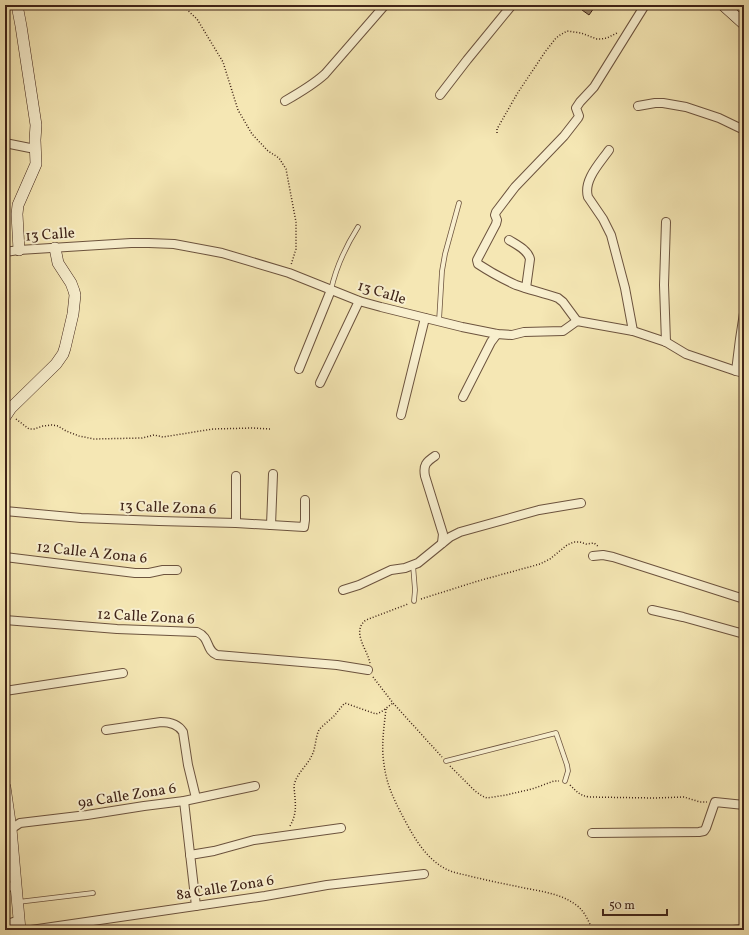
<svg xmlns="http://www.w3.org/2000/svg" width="749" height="935" font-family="Vollkorn,serif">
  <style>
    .building { fill: #9d8869; stroke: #3e2217 }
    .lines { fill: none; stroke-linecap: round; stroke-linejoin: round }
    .lane-casing { stroke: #6c533e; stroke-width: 5.5 }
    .street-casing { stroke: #6c533e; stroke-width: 10 }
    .secondary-casing { stroke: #3e2217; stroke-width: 12 }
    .path { stroke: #3e2217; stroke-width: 1.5; stroke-dasharray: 1 2; stroke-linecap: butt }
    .lane { stroke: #f8efce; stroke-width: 4 }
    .street { stroke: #f8efce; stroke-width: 8 }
    .secondary { stroke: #f8efce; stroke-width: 11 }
    .labels { text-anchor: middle; stroke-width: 4; stroke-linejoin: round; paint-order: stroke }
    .street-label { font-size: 15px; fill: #3e2217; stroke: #f8efce }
  </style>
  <rect width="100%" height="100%" fill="#f5e7b4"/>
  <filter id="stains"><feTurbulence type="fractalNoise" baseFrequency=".005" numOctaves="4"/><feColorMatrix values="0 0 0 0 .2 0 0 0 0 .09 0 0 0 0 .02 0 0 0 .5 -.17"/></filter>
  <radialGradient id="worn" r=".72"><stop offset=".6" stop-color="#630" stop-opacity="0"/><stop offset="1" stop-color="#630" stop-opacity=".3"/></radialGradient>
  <path class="building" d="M585,5H591L594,8L589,15L582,10Z"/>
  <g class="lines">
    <g class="lane-casing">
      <g id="lane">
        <path d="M331,290C336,267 346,246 358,227"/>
        <path d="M439,321L442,271L445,254L459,203"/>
        <path d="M413,565L415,590L414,601"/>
        <path d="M446,761L556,733L567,765L568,771L565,781"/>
        <path d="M18,902L93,893"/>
      </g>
    </g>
    <g class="street-casing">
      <g id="street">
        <path d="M440,95L467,60L512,5"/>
        <path d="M285,101C299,93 313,85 325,74L385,5"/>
        <path d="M638,106L655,103H663L686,107L719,118L744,130"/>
        <path d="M5,143L35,149"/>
        <path d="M609,150C600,163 583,180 588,197L603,219L611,235L625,288L633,331"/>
        <path d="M666,222L664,285L666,342"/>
        <path d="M509,240C517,245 528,250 530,259L526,288"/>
        <path d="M5,252L19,250L131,243H149L174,244L222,253L289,273L359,301L381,307L462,327L497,334L512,335L524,332L563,331L577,321L633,331L666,342L686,354L736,371L744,373"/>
        <path d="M577,321L563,302L558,298C544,293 530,290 516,285C503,279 490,272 478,264L477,260L496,224L497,220L495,215L496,212L515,187L564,136L578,118L579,116L576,108L580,102L594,87L645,5"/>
        <path d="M299,369L331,290"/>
        <path d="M736,371L740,339L744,313"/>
        <path d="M320,383L359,301"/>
        <path d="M463,397L491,342L497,334"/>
        <path d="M401,415L425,318"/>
        <path d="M435,456C426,462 423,465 425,476L443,534L442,543"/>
        <path d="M5,511L81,518L159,521L236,523L304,527L305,520V500"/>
        <path d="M236,523V476"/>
        <path d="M271,525L273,474"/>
        <path d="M593,556L603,555L613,557L744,599"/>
        <path d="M5,557L135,573H149L163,570H177"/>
        <path d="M343,590L359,585L391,570L405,568L418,563L450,537L460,532L539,510L581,503"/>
        <path d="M652,610L683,617L744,634"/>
        <path d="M5,620L117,629L197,632C211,638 205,650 217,655L337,665L368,670"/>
        <path d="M5,691L123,673"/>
        <path d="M106,730L161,722C170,722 178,724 183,732L188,765L196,798"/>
        <path d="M184,801L196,906"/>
        <path d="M5,831L11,829L20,823L87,815L144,806L184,801L255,786"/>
        <path d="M592,833L699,832L704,831L706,828L715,802L744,805"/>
        <path d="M190,855L214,851L254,840L341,828"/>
        <path d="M5,888L16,885"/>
        <path d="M5,925L19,920"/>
        <path d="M31,930L265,896L327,885L424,874"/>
        <path d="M733,930L744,929"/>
      </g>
    </g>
    <g class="secondary-casing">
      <g id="secondary">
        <path d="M17,5L21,26L36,125L35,140L36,164L18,205L17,214L19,250"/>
        <path d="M723,5L744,24"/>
        <path d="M5,417L11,408L56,364L63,354L65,348L73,314L75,295L74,291L71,283L58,263L55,248"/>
        <path d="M5,787L11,829L20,930"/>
      </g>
    </g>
    <g class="path">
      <path d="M182,5L197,19L223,62L238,110L252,134L268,151L279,158L286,169L296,222V249L291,265"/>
      <path d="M497,133V129L517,94L545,52L556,38L560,35L567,31L581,33L597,39H601L607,38L617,33"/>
      <path d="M16,419L29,429H34L43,426L52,425L58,426L66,431L79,436L94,439L142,438L154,435L163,437L213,429L252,428L270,429"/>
      <path d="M421,599L478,581L540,564L550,559L567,545L574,542H580L586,544L594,543L599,547"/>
      <path d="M370,663C367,649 351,631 366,620L408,604"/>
      <path d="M373,677L393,703L442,757"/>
      <path d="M386,709C384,727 381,746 384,764C386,782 393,798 401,813C413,836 427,863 453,872C473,877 494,882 515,886C536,891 559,892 576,905C585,911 588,921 593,930"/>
      <path d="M450,766L475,791L482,796L487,798L506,795L532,789L554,781H559"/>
      <path d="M570,785C577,792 579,795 589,797L654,798L684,797L700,802H707"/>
      <path d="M290,826C298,812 295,802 294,786C296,774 306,767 311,757C316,749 315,738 319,730C323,725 330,720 335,715C338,711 341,707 345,703L376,714L381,712L393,703"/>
    </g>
    <use href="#lane" class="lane"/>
    <use href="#street" class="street"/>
    <use href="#secondary" class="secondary"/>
  </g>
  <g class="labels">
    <g class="street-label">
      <text transform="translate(50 234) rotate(-4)" y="5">13 Calle</text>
      <text transform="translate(382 292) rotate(17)" y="5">13 Calle</text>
      <text transform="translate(168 507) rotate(2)" y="5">13 Calle Zona 6</text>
      <text transform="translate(92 552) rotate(6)" y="5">12 Calle A Zona 6</text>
      <text transform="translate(146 616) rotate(3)" y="5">12 Calle Zona 6</text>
      <text transform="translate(127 795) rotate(-9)" y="5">9a Calle Zona 6</text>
      <text transform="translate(225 887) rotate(-9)" y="5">8a Calle Zona 6</text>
    </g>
  </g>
  <rect width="749" height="935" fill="none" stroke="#f5e7b4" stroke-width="20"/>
  <rect x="6" y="6" width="737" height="923" fill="none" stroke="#3e2217" stroke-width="2"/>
  <rect x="10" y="10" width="729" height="915" fill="none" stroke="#3e2217"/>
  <path d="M603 909v6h64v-6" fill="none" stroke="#3e2217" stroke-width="2"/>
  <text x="609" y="909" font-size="12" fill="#3e2217" stroke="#f8efce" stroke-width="3" paint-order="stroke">50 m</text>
  <rect width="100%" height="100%" filter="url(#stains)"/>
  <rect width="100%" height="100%" fill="url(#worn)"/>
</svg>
